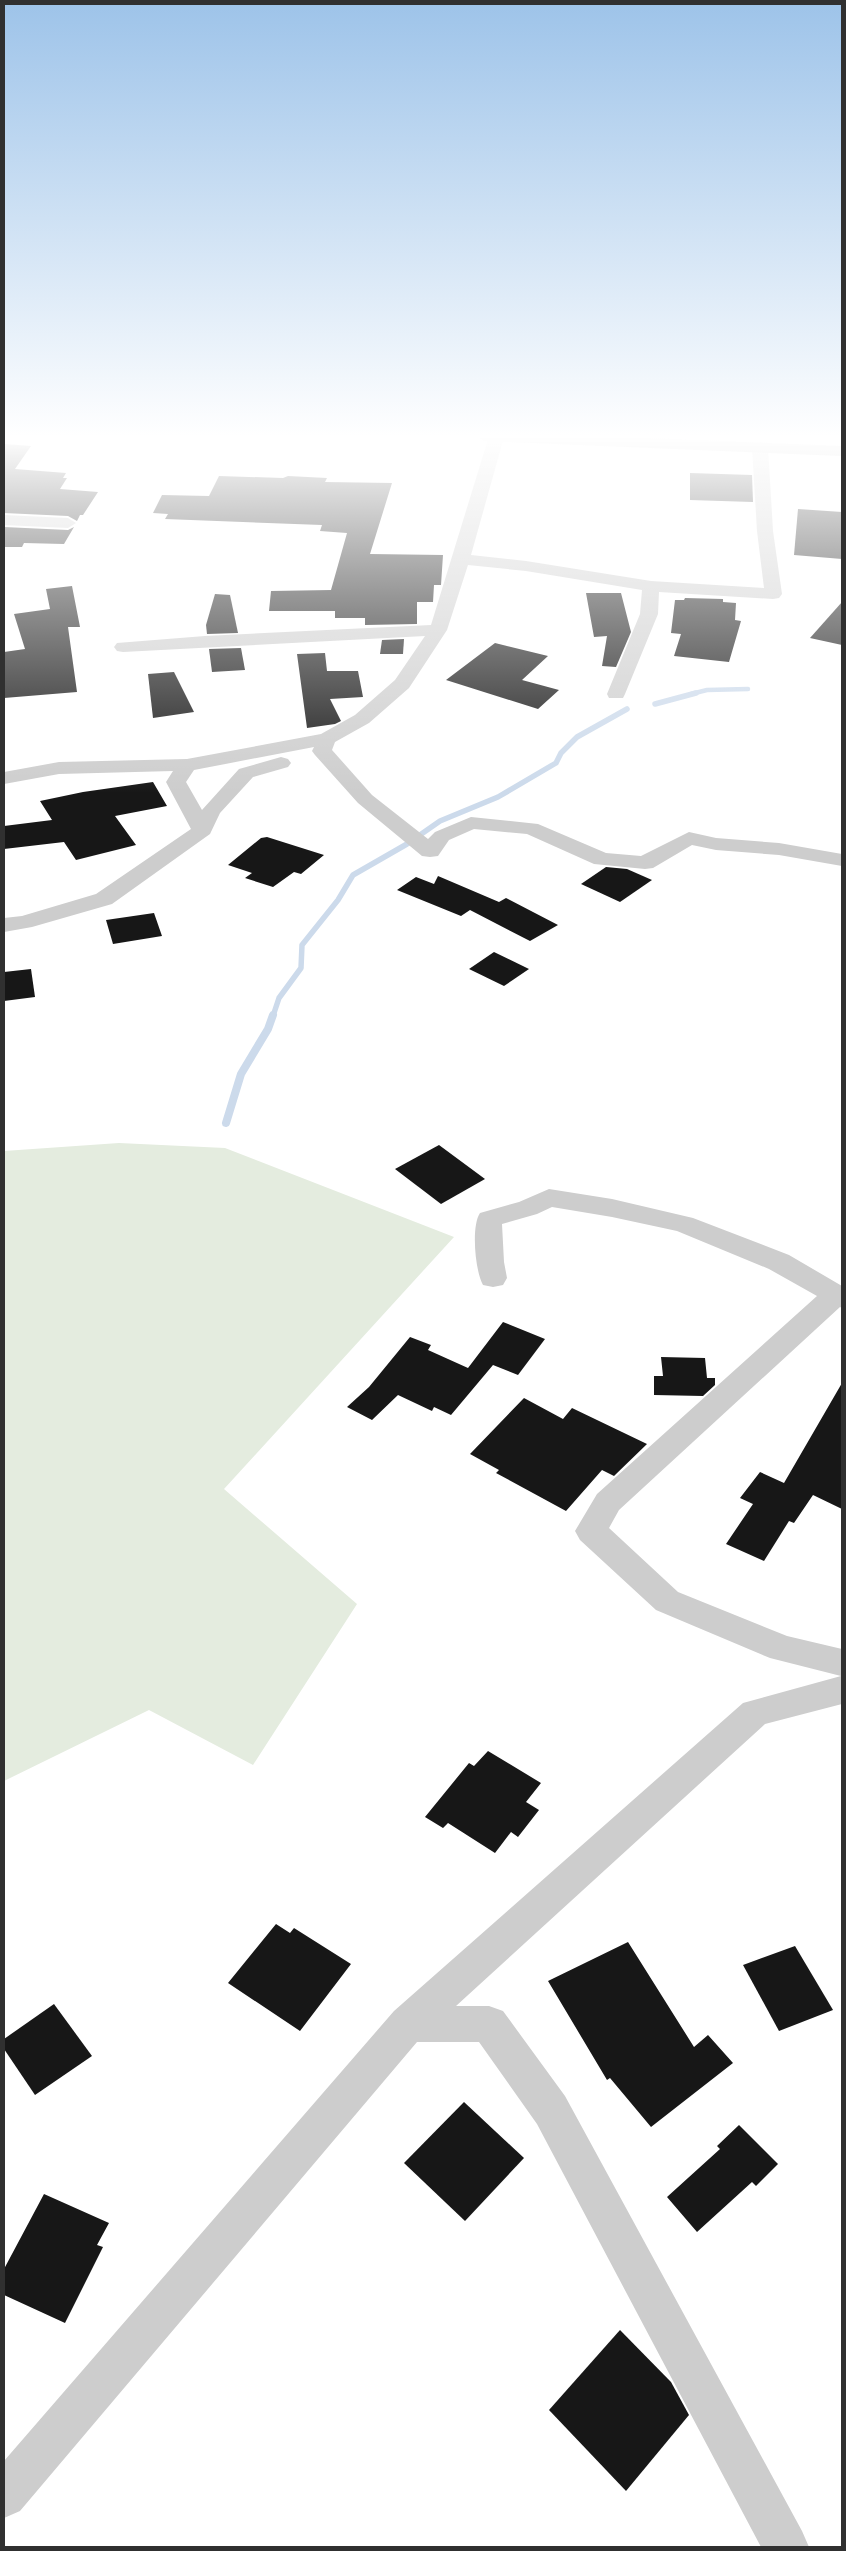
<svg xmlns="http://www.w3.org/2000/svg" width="846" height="2551" font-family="'Noto Sans',sans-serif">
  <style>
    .green { fill: #e4ecdf }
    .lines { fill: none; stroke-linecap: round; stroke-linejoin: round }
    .stream-far2 { stroke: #ccdaeb; stroke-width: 4.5 }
    .stream-far1 { stroke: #ccdaeb; stroke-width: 5.5 }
    .stream { stroke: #ccdaeb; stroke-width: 8 }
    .building { fill: #171717 }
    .minor { fill: #cdcdcd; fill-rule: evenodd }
    .major { fill: #a8a8a8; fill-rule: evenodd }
  </style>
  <rect width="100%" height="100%" fill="#fff"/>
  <path class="green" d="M119,1143L225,1148L454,1237L224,1489L357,1604L253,1765L149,1710L4,1781V1151Z"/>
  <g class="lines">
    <path class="stream-far2" d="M691,694L707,690L748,689"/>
    <g class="stream-far1">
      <path d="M655,704L696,693"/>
      <path d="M273,1016L279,998L301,968L302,945L338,900L353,875L407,844L440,821L498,797L556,763L561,753L577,737L627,709"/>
    </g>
    <path class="stream" d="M226,1123L241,1074L268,1029L273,1015"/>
  </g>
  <g class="building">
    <path d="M4,444L31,446L15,469L66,473L63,478H67L60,489L98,492L83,515H80L77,521L68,516L4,513Z"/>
    <path d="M690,473L752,475L753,502L690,500Z"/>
    <path d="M219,476L283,478L288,476L327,478L325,482L392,483L370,554L443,555L441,585H434L433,602H417V624L365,625V618H335V611H269L271,591L331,590L347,533L320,531L322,525L165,519L168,514L153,513L162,495L209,496Z"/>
    <path d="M798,509L842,512V559L794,555Z"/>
    <path d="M4,527L68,530L74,527L64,544L24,543L22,547H4Z"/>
    <path d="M72,586L80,627H68L77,692L4,698V652L25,649L14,614L50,609L46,589Z"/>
    <path d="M586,593H621L631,632L616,667L602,666L607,636L594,637Z"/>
    <path d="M215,594L230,595L238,633L207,634L206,625Z"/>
    <path d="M685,598L723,599V602L736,603L735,620L741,621L729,662L674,656L681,634L671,633L675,600H684Z"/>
    <path d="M842,602V645L810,638Z"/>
    <path d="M404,639L403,654H380L382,640Z"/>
    <path d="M495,643L548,656L522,680L559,690L538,709L446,680Z"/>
    <path d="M241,648L245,670L212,672L209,649Z"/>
    <path d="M325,653L327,671H358L363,697L330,699L341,721L335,724L307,728L297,654Z"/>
    <path d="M174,672L194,712L153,718L148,674Z"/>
    <path d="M153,782L167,806L115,816L136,845L76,860L64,842L4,849V826L52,820L40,801L83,792Z"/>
    <path d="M267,837L324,855L301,874L294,872L273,887L245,878L252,873L228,865L261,838Z"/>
    <path d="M606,867L627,869L652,880L620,902L581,884Z"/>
    <path d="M438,876L499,902L506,898L558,925L530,941L470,910L461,916L397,890L416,877L434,884Z"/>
    <path d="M154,913L162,936L113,944L106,920Z"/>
    <path d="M494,952L529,969L504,986L469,969Z"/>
    <path d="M31,969L35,997L4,1001V972Z"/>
    <path d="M439,1145L485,1179L441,1204L395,1169Z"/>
    <path d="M503,1322L545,1339L518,1375L493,1365L451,1415L434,1407L432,1411L398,1395L372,1420L347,1407L369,1387L410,1337L431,1345L428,1350L468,1368Z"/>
    <path d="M661,1357L705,1358L707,1378H715V1385L703,1396L654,1395V1376H663Z"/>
    <path d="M842,1383V1509L813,1495L794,1523L789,1521L764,1561L726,1544L753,1504L740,1498L760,1472L784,1483Z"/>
    <path d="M524,1398L563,1419L572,1408L647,1444L614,1476L602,1470L566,1511L496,1473L499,1470L470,1454Z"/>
    <path d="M488,1751L541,1783L526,1802L539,1810L518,1837L511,1832L495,1853L448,1823L443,1828L425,1817L469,1763L474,1766Z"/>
    <path d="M276,1924L290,1933L294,1928L351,1964L300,2031L228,1983Z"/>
    <path d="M628,1942L694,2047L708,2035L733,2063L651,2127L610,2078L607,2080L548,1981Z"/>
    <path d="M795,1946L833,2010L779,2031L743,1965Z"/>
    <path d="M54,2004L92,2056L35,2095L4,2049V2039Z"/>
    <path d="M464,2102L524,2158L465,2221L404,2163Z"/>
    <path d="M739,2125L778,2164L756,2186L752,2182L697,2232L667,2197L720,2149L717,2146Z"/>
    <path d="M44,2194L109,2223L97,2245L103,2247L65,2323L4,2295V2269Z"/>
    <path d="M620,2330L671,2382L689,2415L626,2491L549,2410Z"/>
  </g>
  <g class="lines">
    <g class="minor">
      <path d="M489,436L504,437L471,555L526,561L651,581L764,588L757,531L752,447L760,442L765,444L768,447L773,531L782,594L779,598L773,599L659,592L658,614L625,694L623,698H609L607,694L640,614L642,590L526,571L468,565L447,630L409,688L369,723L335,742L332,750L372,795L428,839L435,832L471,817L538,824L606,853L641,856L689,832L716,838L779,843L842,854V866L779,855L716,850L692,845L653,868L645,869L594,864L527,834L474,829L449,840L438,856L430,857L422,856L358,803L315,755L312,751L314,747L194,770L186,782L202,810L239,769L281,757L288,759L291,763L288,767L253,777L220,813L210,834L112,904L32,927L4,932V918L22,916L96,894L191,829L166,782L173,771L59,774L4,784V772L59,762L187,759L321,734L355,715L395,680L425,636L123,652L117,651L114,647L117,643L205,636L431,625Z"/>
      <path d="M4,515L68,518L76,523L68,528L4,525Z"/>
      <path d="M549,1189L612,1199L693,1218L789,1255L842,1286V1308L840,1307L619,1510L609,1528L678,1592L787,1636L842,1649V1704L765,1724L456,2006H489L503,2011L565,2096L802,2531L809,2547H761L537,2124L479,2042H417L20,2511L4,2518V2461L394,2011L743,1703L841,1676L770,1658L656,1610L580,1540L575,1531L597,1494L817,1296L769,1269L677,1231L612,1217L552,1207L537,1214L502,1224L504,1262L507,1278L503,1285L493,1287L483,1285C475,1271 471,1226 480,1213L519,1202Z"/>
    </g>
    <path class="major" d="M477,436H598L842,446V456L484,441Z"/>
  </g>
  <linearGradient id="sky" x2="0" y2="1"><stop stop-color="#9dc3e9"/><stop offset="0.55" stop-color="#fff"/><stop offset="1" stop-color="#fff" stop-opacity="0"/></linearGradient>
  <rect width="846" height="793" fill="url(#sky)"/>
  <rect width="846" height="2551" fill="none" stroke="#303030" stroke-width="10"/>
</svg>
